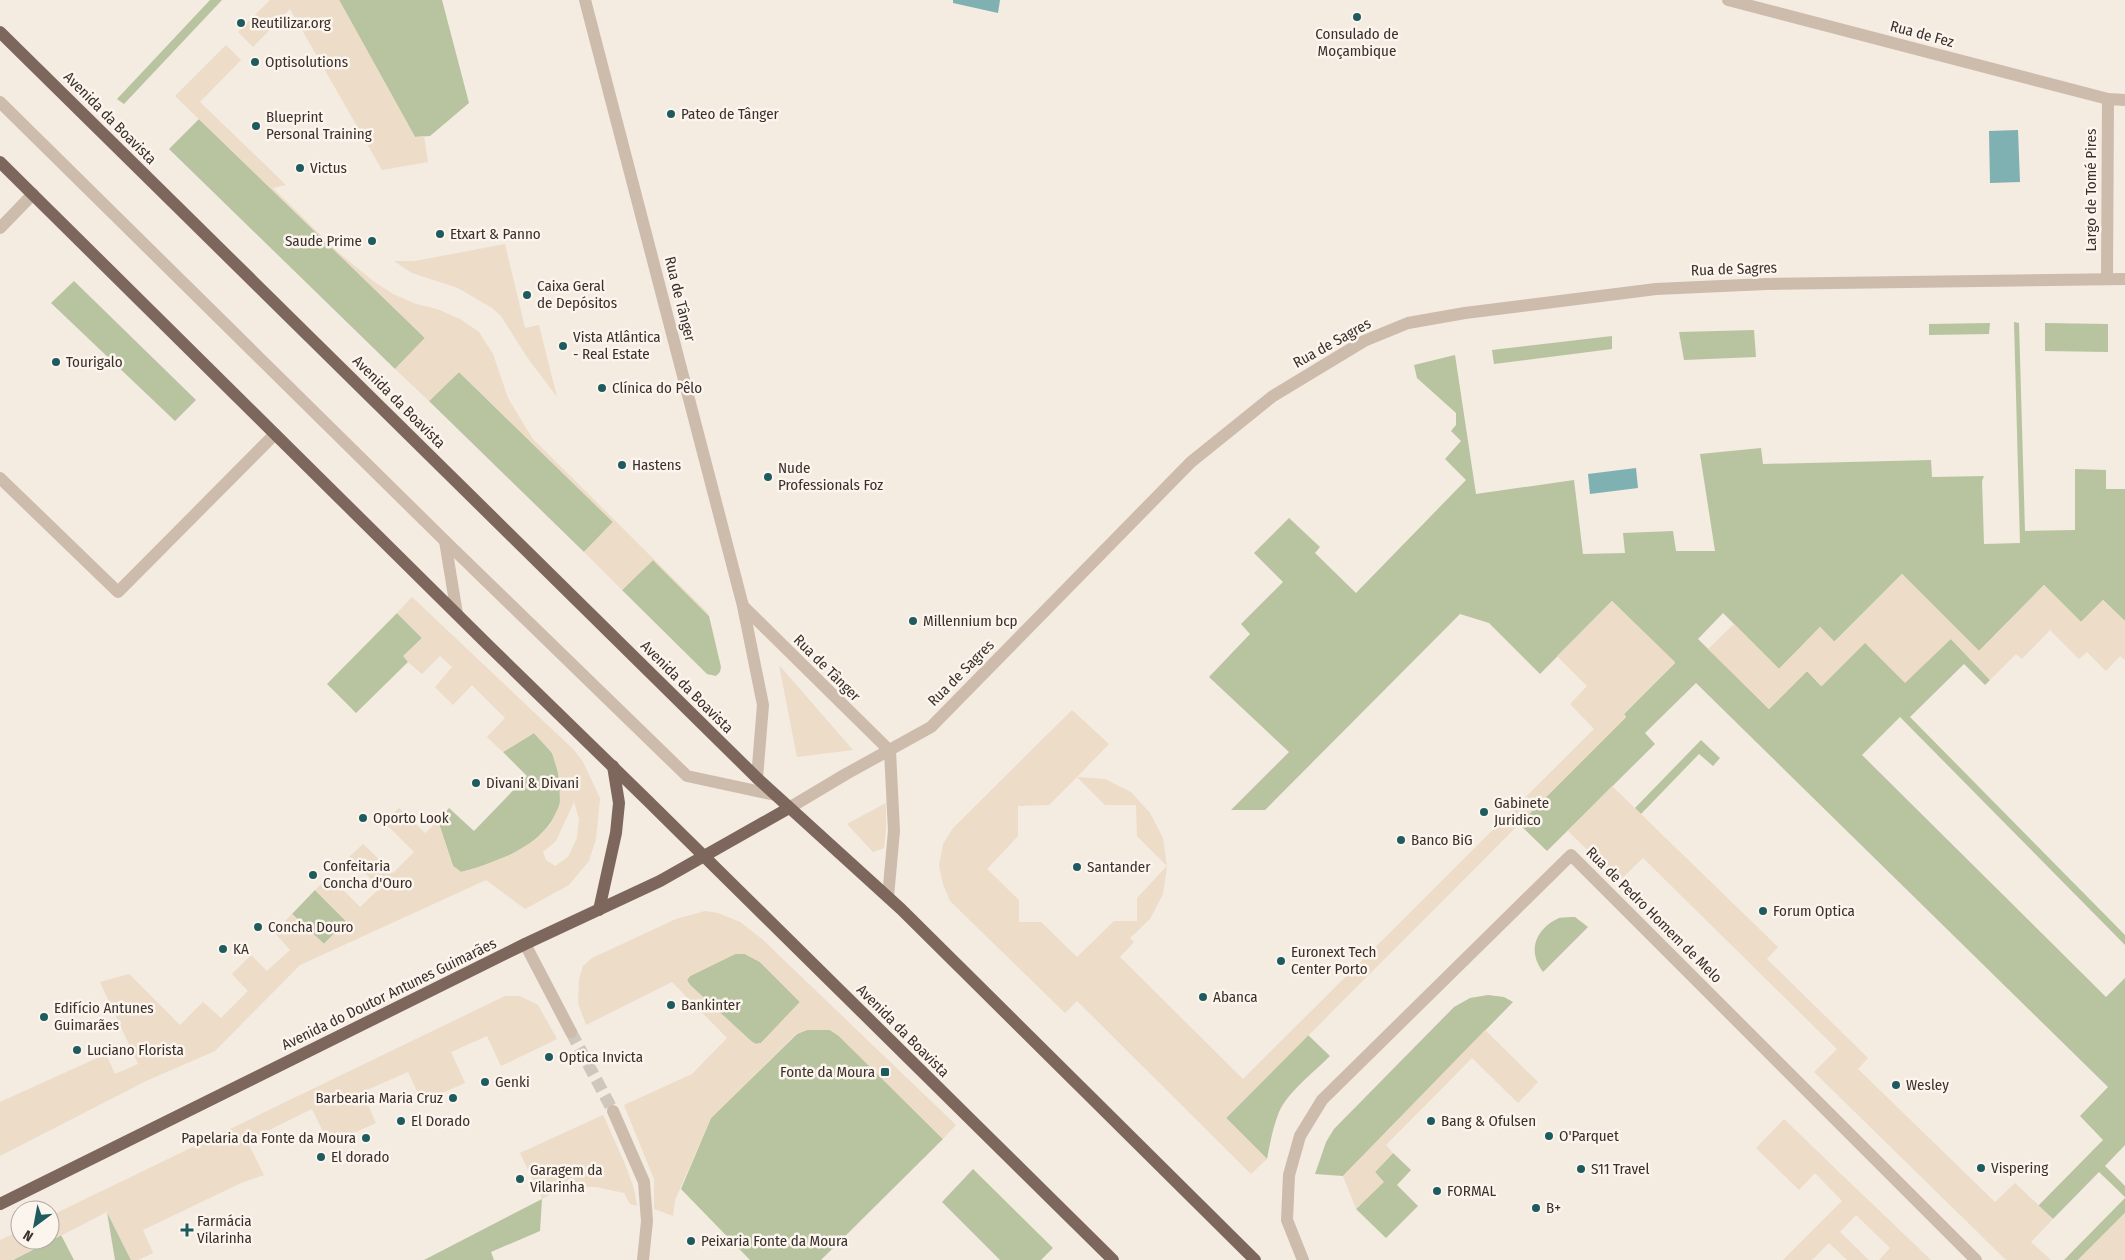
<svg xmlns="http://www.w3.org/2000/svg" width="2125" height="1260" font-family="'Fira Sans Condensed',sans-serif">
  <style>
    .green { fill: #b8c4a0 }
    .plaza { fill: #ecdcc8; fill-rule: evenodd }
    .water { fill: #7fb0b2 }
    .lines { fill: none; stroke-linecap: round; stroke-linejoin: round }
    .minor-tunnel { stroke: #cfc6bd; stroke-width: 12; stroke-dasharray: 12 6; stroke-linecap: butt }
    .minor { stroke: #cdbbac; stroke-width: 12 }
    .major { stroke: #7d675c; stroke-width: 12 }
    .poi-dot { fill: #1f5a5e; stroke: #fbf5ee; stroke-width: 2 }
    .labels { text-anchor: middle; stroke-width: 5; stroke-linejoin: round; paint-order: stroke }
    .poi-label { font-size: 15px; fill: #3b302b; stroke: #fbf5ee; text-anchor: start }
    .street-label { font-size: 15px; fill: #3b302b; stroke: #fbf5ee }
  </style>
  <rect width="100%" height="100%" fill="#f4ebe1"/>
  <g class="green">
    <path d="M210,0H222L124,104L117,99Z"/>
    <path d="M339,0H442L469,103L430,136L415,137Z"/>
    <path d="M199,119L425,338L395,369L169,149Z"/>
    <path d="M74,281L196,400L175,421L51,303Z"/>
    <path d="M2014,322L2019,323L2025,531L2075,530V469L2106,470V489H2125V621L2103,600L2081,622L2044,585L1979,651L1902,574L1834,642L1820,627L1779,669L1723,613L1698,639L1769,709L1807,671L1821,686L1865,642L1951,639L1990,680L1985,685L1964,664L1910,717L2125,935V945L1900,717L1862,755L2106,997L2125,978V1145L2105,1166L2125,1186V1197L2099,1172L2053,1219L2038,1206L2103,1140L2080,1116L2108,1087L1696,683L1645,733L1655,744L1547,851L1519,824L1626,717L1624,714L1675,663L1612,601L1540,674L1489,623L1460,614L1265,810H1231L1289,752L1209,677L1250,634L1241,624L1283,582L1254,553L1289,518L1320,547L1315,553L1356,593L1466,480L1445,459L1461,441L1451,431L1456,425V413L1417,378L1414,365L1455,355L1476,494L1574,480L1583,554L1625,553L1623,533L1673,531L1676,551H1715L1700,454L1761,448L1763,464L1931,460L1932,477L1984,476L1982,481L1984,544L2020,543Z"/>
    <path d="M1990,323L1989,334L1929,335V324Z"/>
    <path d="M2045,323L2108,324V352L2045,351Z"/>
    <path d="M1754,330L1756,357L1684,360L1679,332Z"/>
    <path d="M1612,336V349L1494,364L1492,350Z"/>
    <path d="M459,372L613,522L584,552L429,401Z"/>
    <path d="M653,560L709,616L721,667L720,672L716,676L707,674L622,590Z"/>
    <path d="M397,613L422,638L404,656L408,662L356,713L327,684Z"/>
    <path d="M534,733C539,739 547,746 552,753C557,763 559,776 560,787C560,793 561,800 559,806C545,846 499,862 461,872L453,866L438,821L449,808L474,831L527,776L503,752Z"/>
    <path d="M1701,740L1720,758L1713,766L1699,754L1641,814L1635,808Z"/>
    <path d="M315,890L346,921L324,944L292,914Z"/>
    <path d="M1575,917L1588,927L1543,972C1527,951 1535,929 1559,918C1564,917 1570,917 1575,917Z"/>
    <path d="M735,954H745L760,962L800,1002L761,1043L756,1044L752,1042L690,985L687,980L690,976Z"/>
    <path d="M1488,995L1504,997L1513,1002L1343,1176L1315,1174L1326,1142L1334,1129L1454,1007L1470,998Z"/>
    <path d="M807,1030H830L839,1036L943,1139L821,1260H750L681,1189L711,1118L797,1034Z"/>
    <path d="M1308,1035L1330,1056C1314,1072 1288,1092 1279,1112C1273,1127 1270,1143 1267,1159L1226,1118Z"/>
    <path d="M1393,1153L1411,1170L1397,1185L1418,1206L1386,1238L1356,1209L1383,1182L1375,1172Z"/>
    <path d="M973,1169L1053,1248L1041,1260H1000L942,1202Z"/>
    <path d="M2125,1198V1213L2078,1260H2064Z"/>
    <path d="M542,1199L540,1231L491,1252L494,1260H424Z"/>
    <path d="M107,1212L131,1260H115Z"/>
    <path d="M61,1235L74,1260H13Z"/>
  </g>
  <g class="plaza">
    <path d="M270,0H339L415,137L424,136L428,162L382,170L290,9L253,47L238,32Z"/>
    <path d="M226,45L241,60L200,102L286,185L273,188L339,253L373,281L393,294L416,304L437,309L460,319L479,332L493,354L508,398L532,438L708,613L709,616L653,560L622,590L584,552L613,522L459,372L429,401L395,369L425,338L175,96Z"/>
    <path d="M505,244L525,328L539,325L557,397L527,357L501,316L492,308L458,288L412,273L394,261H415Z"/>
    <path d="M1902,574L1979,651L2044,585L2081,622L2103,600L2125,621V660L2120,656L2106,671L2087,652L2079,659L2050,630L2022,659L2016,654L1990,680L1951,639L1905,683L1865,643L1822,686L1807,671L1769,709L1708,649L1734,624L1779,669L1820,627L1835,642Z"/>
    <path d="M412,597L574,750L583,762L600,798L596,839L589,861L569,885L525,909L486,880L300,965L215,1051L146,1081L0,1156V1102L106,1054L115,1074L138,1064L100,982L129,974L180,1025L203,1002L221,1018L248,991L232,974L251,955L267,971L290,950L274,932L292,914L324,944L346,921L315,890L329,876L360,907L380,888L349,857L363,844L393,873L414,852L384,822L399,808L425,833L438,821L453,866L461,872L479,867L512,854L535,840L550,825L560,804L559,776L552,753L534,733L503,752L487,737L505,718L472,685L453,705L435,687L452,667L440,656L422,674L408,662L403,656L422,638L397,613ZM574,802L579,819L577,838L568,857L555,866L546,860L543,852L556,841Z"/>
    <path d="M1612,601L1675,662L1624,714L1626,717L1226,1118L1267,1159L1251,1174L1077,1001L1065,1013L950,901L943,884L939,866L943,844L953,828L1072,710L1109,744L1077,777L1105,779L1131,792L1150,813L1163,838L1167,866L1163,894L1150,919L1130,938L1134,942L1120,957L1243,1079L1594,729L1570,704L1587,686L1557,656ZM1077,777L1105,805H1136L1137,836L1167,866L1137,898V921H1114L1077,957L1041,922H1019V900L987,869L1018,836V806L1049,805Z"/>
    <path d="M779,665L839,734L853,750L797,757Z"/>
    <path d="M1612,786L1778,947L1767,959L1868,1058L1858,1069L1995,1202L2015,1183L2053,1219L2031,1242L2051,1260H2006L1814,1072L1837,1049L1643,858L1619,881L1568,831Z"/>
    <path d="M886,803V828L884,848L873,852L847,824Z"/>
    <path d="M705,911L718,913L740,922L762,939L956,1125L943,1139L839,1036L830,1030H807L796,1034L711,1118L675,1200L673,1216L654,1209V1179L624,1105L692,1074L727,1038L672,982L586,1025L578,1003L579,979L583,966L592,958L676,919ZM735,954H745L760,962L800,1002L761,1043L756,1044L752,1042L690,985L687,980L690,976Z"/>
    <path d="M505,996H520L538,1005L557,1039L501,1066L487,1036L451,1052L465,1083L422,1102L408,1072L362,1092L376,1123L329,1144L312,1109L247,1141L264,1175L241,1183L143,1230L153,1253L138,1260H131L107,1212L13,1260H0V1240L20,1231V1240H50V1216Z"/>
    <path d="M1485,1030L1538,1082L1518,1103L1472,1058L1386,1145L1393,1153L1375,1172L1384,1182L1356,1209L1343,1176Z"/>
    <path d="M603,1115L625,1164L634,1189L637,1206L630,1204L624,1193L596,1187H581L551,1194L542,1199L520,1153Z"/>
    <path d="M1784,1119L1842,1175L1931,1260H1879L1890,1248L1856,1215L1840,1232L1869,1260H1847L1829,1243L1812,1260H1783L1842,1201L1815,1173L1799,1190L1756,1148Z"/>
    <path d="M2125,1213V1260H2078Z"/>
  </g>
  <g class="water">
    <path d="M953,0H1000L998,13L953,3Z"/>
    <path d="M2018,130L2020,182L1990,183L1989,131Z"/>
    <path d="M1636,468L1638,488L1590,494L1588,474Z"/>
  </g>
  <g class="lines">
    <path class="minor-tunnel" d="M571,1032L613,1111"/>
    <g class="minor">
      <path d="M585,0L743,606L763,705L757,778"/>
      <path d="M1728,0L2108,99"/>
      <path d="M0,102L445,541L687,776L775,795"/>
      <path d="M0,228L33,194"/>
      <path d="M2107,279L2108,99L2125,100"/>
      <path d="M0,478L118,592L275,434"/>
      <path d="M445,541L457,614"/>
      <path d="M743,606L890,751"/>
      <path d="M789,808L846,774L931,727L1191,462L1273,396L1364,341L1408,323L1465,313L1656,289L1766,284L2125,279"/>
      <path d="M888,897L894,831L890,751"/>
      <path d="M525,944L571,1032"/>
      <path d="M613,1111L644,1182L647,1221L643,1260"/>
      <path d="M1303,1260L1287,1220L1289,1175L1300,1136L1322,1100L1571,855L1976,1260"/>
    </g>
    <g class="major">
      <path d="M0,32L757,778L901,909L1255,1260"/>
      <path d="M0,162L489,646L648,801L1113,1260"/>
      <path d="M599,910L616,833L619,803L613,766"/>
      <path d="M0,1204L525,944L660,881L789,808"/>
    </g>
  </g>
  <g class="poi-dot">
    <circle cx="1357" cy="17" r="5"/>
    <circle cx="241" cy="23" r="5"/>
    <circle cx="255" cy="62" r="5"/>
    <circle cx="671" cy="114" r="5"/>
    <circle cx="256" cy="126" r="5"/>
    <circle cx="300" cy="168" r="5"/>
    <circle cx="440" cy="234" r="5"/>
    <circle cx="372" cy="241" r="5"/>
    <circle cx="527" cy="295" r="5"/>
    <circle cx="563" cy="346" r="5"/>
    <circle cx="56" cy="362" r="5"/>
    <circle cx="602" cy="388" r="5"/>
    <circle cx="622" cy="465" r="5"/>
    <circle cx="768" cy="477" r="5"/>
    <circle cx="913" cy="621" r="5"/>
    <circle cx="476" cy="783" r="5"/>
    <circle cx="1484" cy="812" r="5"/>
    <circle cx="363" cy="818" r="5"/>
    <circle cx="1401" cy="840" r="5"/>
    <circle cx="1077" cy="867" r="5"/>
    <circle cx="313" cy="875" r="5"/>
    <circle cx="1763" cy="911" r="5"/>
    <circle cx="258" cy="927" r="5"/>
    <circle cx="223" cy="949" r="5"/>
    <circle cx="1281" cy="961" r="5"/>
    <circle cx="1203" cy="997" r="5"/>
    <circle cx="671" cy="1005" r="5"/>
    <circle cx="44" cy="1017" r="5"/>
    <circle cx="77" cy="1050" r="5"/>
    <circle cx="549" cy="1057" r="5"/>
    <rect x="880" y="1067" width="10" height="10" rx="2.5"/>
    <circle cx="485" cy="1082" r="5"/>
    <circle cx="1896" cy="1085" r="5"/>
    <circle cx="453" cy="1098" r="5"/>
    <circle cx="401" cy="1121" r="5"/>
    <circle cx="1431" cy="1121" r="5"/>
    <circle cx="1549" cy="1136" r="5"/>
    <circle cx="366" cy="1138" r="5"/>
    <circle cx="321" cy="1157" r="5"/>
    <circle cx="1981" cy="1168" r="5"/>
    <circle cx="1581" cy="1169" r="5"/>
    <circle cx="520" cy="1179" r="5"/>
    <circle cx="1437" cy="1191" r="5"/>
    <circle cx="1536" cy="1208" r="5"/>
    <path d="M184.5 1222.5h5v5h5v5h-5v5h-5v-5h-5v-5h5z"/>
    <circle cx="691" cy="1241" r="5"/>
  </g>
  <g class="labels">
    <g class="poi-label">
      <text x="251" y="28">Reutilizar.org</text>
      <text x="1357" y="39" text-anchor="middle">Consulado de<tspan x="1357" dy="17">Moçambique</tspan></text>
      <text x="265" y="67">Optisolutions</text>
      <text x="681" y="119">Pateo de Tânger</text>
      <text x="266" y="122">Blueprint<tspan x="266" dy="17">Personal Training</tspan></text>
      <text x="310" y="173">Victus</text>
      <text x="450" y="239">Etxart &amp; Panno</text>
      <text x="362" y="246" text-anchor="end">Saude Prime</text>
      <text x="537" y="291">Caixa Geral<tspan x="537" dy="17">de Depósitos</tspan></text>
      <text x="573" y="342">Vista Atlântica<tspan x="573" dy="17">- Real Estate</tspan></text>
      <text x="66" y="367">Tourigalo</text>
      <text x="612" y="393">Clínica do Pêlo</text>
      <text x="632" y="470">Hastens</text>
      <text x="778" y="473">Nude<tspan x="778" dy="17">Professionals Foz</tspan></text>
      <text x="923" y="626">Millennium bcp</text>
      <text x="486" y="788">Divani &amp; Divani</text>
      <text x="1494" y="808">Gabinete<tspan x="1494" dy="17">Juridico</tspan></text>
      <text x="373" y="823">Oporto Look</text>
      <text x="1411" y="845">Banco BiG</text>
      <text x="323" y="871">Confeitaria<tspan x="323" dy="17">Concha d'Ouro</tspan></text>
      <text x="1087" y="872">Santander</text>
      <text x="1773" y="916">Forum Optica</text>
      <text x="268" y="932">Concha Douro</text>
      <text x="233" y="954">KA</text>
      <text x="1291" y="957">Euronext Tech<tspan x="1291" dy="17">Center Porto</tspan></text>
      <text x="1213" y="1002">Abanca</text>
      <text x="681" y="1010">Bankinter</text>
      <text x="54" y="1013">Edifício Antunes<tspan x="54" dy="17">Guimarães</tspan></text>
      <text x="87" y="1055">Luciano Florista</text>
      <text x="559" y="1062">Optica Invicta</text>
      <text x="875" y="1077" text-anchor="end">Fonte da Moura</text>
      <text x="495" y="1087">Genki</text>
      <text x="1906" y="1090">Wesley</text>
      <text x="443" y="1103" text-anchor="end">Barbearia Maria Cruz</text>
      <text x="411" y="1126">El Dorado</text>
      <text x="1441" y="1126">Bang &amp; Ofulsen</text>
      <text x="1559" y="1141">O'Parquet</text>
      <text x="356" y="1143" text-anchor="end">Papelaria da Fonte da Moura</text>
      <text x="331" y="1162">El dorado</text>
      <text x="1991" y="1173">Vispering</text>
      <text x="1591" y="1174">S11 Travel</text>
      <text x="530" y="1175">Garagem da<tspan x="530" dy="17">Vilarinha</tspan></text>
      <text x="1447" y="1196">FORMAL</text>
      <text x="1546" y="1213">B+</text>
      <text x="197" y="1226">Farmácia<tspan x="197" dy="17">Vilarinha</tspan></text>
      <text x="701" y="1246">Peixaria Fonte da Moura</text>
    </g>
    <g class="street-label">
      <text transform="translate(1922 34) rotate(15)" y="5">Rua de Fez</text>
      <text transform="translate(110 118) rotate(45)" y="5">Avenida da Boavista</text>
      <text transform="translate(2091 190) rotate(-90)" y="5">Largo de Tomé Pires</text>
      <text transform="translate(1734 269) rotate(-2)" y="5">Rua de Sagres</text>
      <text transform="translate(680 299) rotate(76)" y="5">Rua de Tânger</text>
      <text transform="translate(1332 343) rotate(-29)" y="5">Rua de Sagres</text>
      <text transform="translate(399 402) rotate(45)" y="5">Avenida da Boavista</text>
      <text transform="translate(827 668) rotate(45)" y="5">Rua de Tânger</text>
      <text transform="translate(961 673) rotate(-45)" y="5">Rua de Sagres</text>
      <text transform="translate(687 687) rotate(45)" y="5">Avenida da Boavista</text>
      <text transform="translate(1654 915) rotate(45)" y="5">Rua de Pedro Homem de Melo</text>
      <text transform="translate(389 994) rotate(-26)" y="5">Avenida do Doutor Antunes Guimarães</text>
      <text transform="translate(903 1031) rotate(45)" y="5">Avenida da Boavista</text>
    </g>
  </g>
  <g transform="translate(35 1225) rotate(212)"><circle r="24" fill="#fbf5ee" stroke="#aea6a0"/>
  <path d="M0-4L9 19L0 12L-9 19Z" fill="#1f5a5e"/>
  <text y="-8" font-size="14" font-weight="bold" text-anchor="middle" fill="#3b302b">N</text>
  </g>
</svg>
